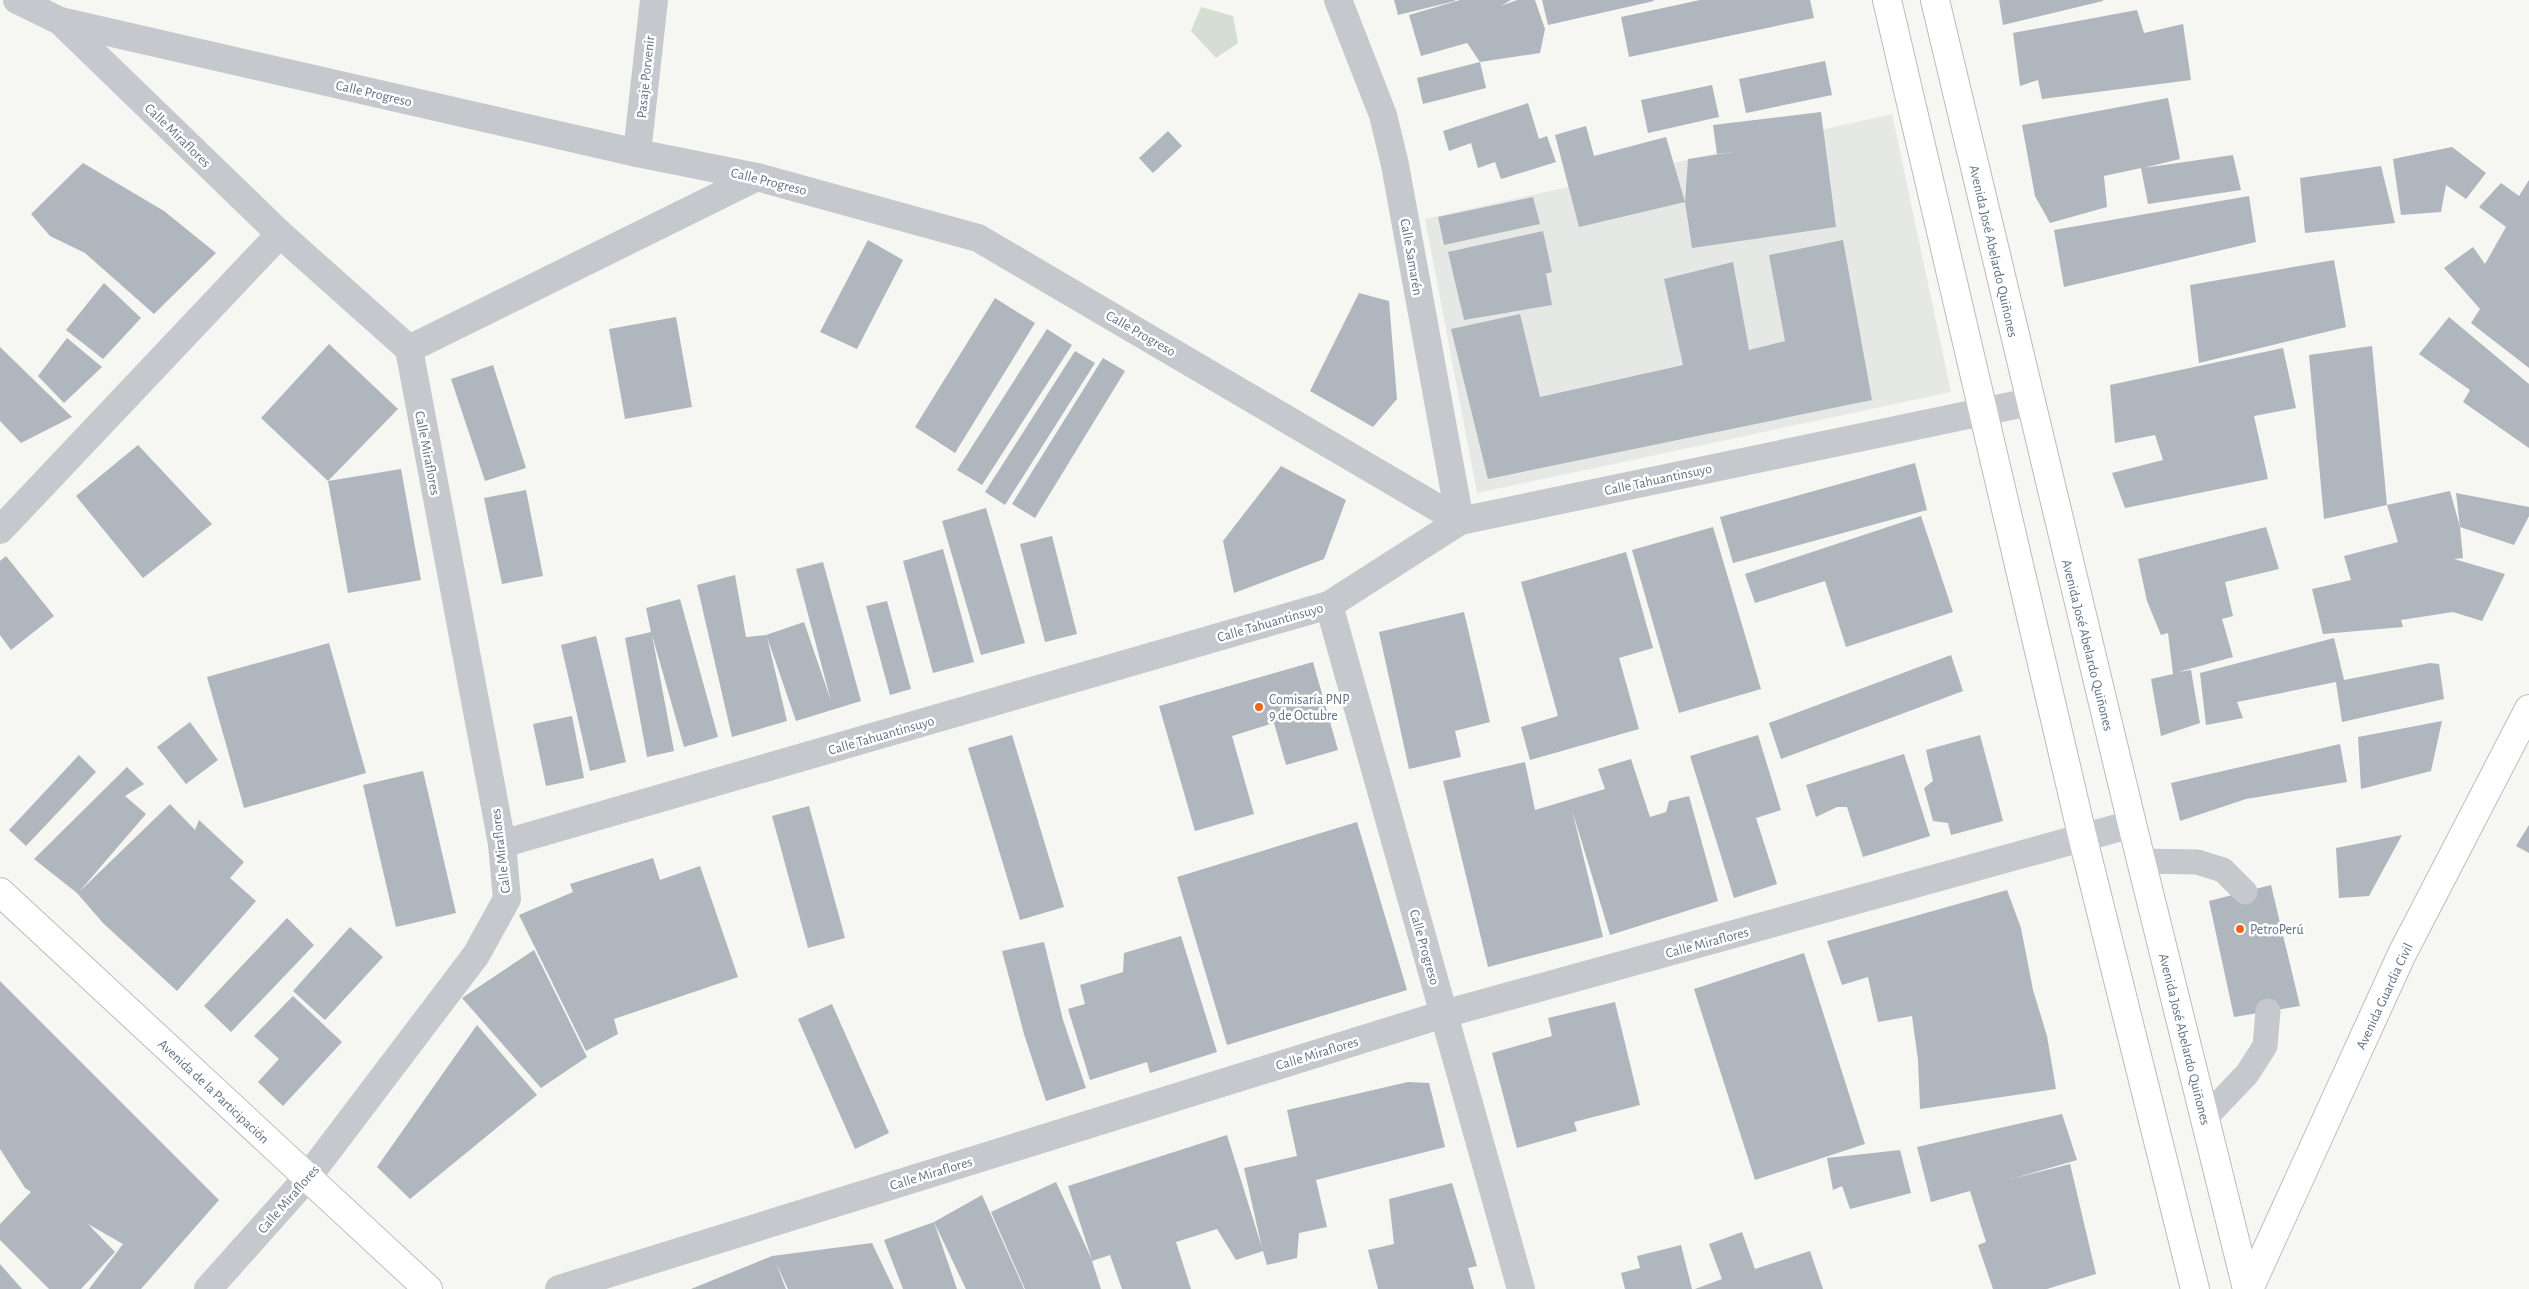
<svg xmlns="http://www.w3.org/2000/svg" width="2529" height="1289" font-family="'Alegreya Sans',sans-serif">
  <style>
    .built { fill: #e6e8e6 }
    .green { fill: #d6ded3 }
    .building { fill: #afb6bd }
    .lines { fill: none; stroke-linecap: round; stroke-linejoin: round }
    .secondary-casing { stroke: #b9bdc3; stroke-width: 30 }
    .primary-casing { stroke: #b8bbc0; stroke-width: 30 }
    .lane { stroke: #c5c8cc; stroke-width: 25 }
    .street { stroke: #c5c8cc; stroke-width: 28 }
    .secondary { stroke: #fff; stroke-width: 28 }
    .primary { stroke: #fff; stroke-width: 28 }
    .poi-dot { fill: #f16517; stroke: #fff; stroke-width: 2 }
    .labels { text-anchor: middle; stroke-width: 5; stroke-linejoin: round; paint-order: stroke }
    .street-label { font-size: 14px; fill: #627286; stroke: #fff }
    .poi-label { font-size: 14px; fill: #627286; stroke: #fff; text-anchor: start }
  </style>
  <rect width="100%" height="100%" fill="#f6f6f2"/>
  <path class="built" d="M1892,114L1951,392L1477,493L1425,219Z"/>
  <path class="green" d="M1201,7L1233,16L1238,43L1216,58L1191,31Z"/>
  <g class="building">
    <path d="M1394,0H1455V1L1398,15Z"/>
    <path d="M1460,0H1511L1501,6L1517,0H1535L1545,29L1540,53L1480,62L1467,43L1421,56L1409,15Z"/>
    <path d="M1542,0H1653L1654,1L1548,25Z"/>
    <path d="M1700,0H1810L1814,18L1629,57L1621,17Z"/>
    <path d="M1999,0H2103V1L2003,25Z"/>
    <path d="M2137,10L2144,33L2183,24L2191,80L2042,99L2038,80L2020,86L2013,33Z"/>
    <path d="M1825,61L1832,95L1746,113L1739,79Z"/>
    <path d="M1480,62L1486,88L1423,104L1417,78Z"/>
    <path d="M1712,85L1719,117L1648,133L1641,100Z"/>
    <path d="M2168,98L2180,159L2143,168L2233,155L2241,190L2148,204L2141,168L2104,176L2107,207L2050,223L2035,196L2022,125Z"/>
    <path d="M1528,103L1539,139L1547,136L1556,162L1501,179L1495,162L1478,168L1471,143L1449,151L1443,131Z"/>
    <path d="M1821,112L1836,227L1692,248L1685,202L1688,159L1733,152L1717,154L1713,125Z"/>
    <path d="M1586,126L1594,156L1666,137L1685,202L1579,227L1555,135Z"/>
    <path d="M1168,131L1182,146L1153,173L1139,158Z"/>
    <path d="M2452,147L2486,173L2466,199L2446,185L2441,212L2401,215L2393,159Z"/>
    <path d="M83,163L164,211L216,253L154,314L85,253L50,236L31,214Z"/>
    <path d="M2381,166L2395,223L2305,233L2300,178Z"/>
    <path d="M2529,180V368L2471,323L2480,309L2444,268L2473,247L2485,264L2506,227L2479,207L2501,183L2519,196Z"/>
    <path d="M2249,196L2256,242L2064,287L2054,230Z"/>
    <path d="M1533,197L1540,224L1444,245L1438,217Z"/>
    <path d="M1543,231L1552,272L1541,275L1546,274L1552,305L1464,320L1448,252Z"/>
    <path d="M868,240L903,260L857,349L820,332Z"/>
    <path d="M1843,240L1872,400L1488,479L1451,329L1520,314L1540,397L1683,365L1664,279L1733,262L1749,350L1785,341L1769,255Z"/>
    <path d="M2334,260L2346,327L2199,363L2190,285Z"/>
    <path d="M104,283L141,318L103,359L66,330Z"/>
    <path d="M1359,293L1389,301L1397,399L1373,427L1310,391Z"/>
    <path d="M995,298L1035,323L955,453L915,427Z"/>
    <path d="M676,317L692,407L625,419L609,329Z"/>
    <path d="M2449,317L2529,384V448L2463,402L2470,390L2419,354Z"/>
    <path d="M1047,329L1072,345L982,485L957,470Z"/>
    <path d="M67,338L102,367L64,403L38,376Z"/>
    <path d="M329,344L398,409L328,481L261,418Z"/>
    <path d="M2372,346L2387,505L2324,519L2309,355Z"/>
    <path d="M0,347L72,417L21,443L0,421Z"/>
    <path d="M2283,348L2296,408L2254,416L2268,479L2125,508L2112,473L2163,460L2155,435L2115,443L2110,385Z"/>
    <path d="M1075,351L1095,363L1005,505L985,492Z"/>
    <path d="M1103,358L1125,371L1035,518L1012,504Z"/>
    <path d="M493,365L526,468L485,481L451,379Z"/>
    <path d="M138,445L212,524L143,578L76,496Z"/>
    <path d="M1915,463L1927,510L1733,563L1720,517Z"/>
    <path d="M1281,466L1346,500L1324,559L1234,593L1223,541Z"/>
    <path d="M401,469L421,580L348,593L328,481Z"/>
    <path d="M526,490L543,576L502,584L484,498Z"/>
    <path d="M2450,491L2460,527L2463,558L2454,559L2505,574L2482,621L2453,612L2401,620L2403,627L2323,634L2312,589L2351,580L2344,556L2398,542L2387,505Z"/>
    <path d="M2456,493L2529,507V516L2514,545L2460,527Z"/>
    <path d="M986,508L1025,643L981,655L942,521Z"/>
    <path d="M1921,516L1953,612L1846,647L1825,581L1755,603L1745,574Z"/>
    <path d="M1713,527L1761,689L1679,713L1632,550Z"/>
    <path d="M2266,527L2279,569L2225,582L2233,616L2222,619L2233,657L2178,672L2191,670L2200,723L2161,736L2151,679L2173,674L2168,633L2161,635L2147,601L2138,559Z"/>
    <path d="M1052,536L1077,634L1045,642L1020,544Z"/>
    <path d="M943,549L974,662L933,673L903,561Z"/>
    <path d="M1626,552L1653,648L1619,658L1639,729L1530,760L1521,727L1558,716L1521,582Z"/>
    <path d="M6,556L54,616L11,650L0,635V561Z"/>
    <path d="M823,562L861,701L796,721L767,637L787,721L732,737L697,585L735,575L746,637L766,635L804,622L831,701L796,569Z"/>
    <path d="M680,599L718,737L684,747L652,635L674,751L647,757L625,638L651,632L646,608Z"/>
    <path d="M887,601L911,689L890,695L866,606Z"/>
    <path d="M1464,612L1490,722L1455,731L1461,757L1409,769L1379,632Z"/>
    <path d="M596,636L626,762L590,771L561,645Z"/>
    <path d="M2334,638L2344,680L2430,663L2439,664L2444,699L2342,722L2336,682L2237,702L2243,718L2206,725L2200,673Z"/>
    <path d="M329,643L366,773L244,808L207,677Z"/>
    <path d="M1951,655L1963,691L1781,759L1769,723Z"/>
    <path d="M1313,662L1338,750L1286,765L1274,723L1232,736L1254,814L1195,831L1159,706Z"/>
    <path d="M572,716L584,778L546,786L533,724Z"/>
    <path d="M2442,721L2431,771L2361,789L2358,737Z"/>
    <path d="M190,722L218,760L186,784L157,747Z"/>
    <path d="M1012,735L1064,907L1020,920L968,748Z"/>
    <path d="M1758,735L1781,810L1756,818L1777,884L1734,898L1690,756Z"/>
    <path d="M1980,735L2003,821L1951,835L1948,823L1933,821L1924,788L1933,781L1926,750Z"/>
    <path d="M2340,744L2347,782L2246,799L2180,821L2171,783Z"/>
    <path d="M1904,754L1930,836L1863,857L1847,807H1837L1816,817L1806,785Z"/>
    <path d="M79,755L96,772L26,846L9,830Z"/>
    <path d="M1631,759L1650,817L1666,812L1669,801L1689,796L1718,901L1610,935L1572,810L1603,937L1488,967L1443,781L1525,762L1535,810L1605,789L1598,769Z"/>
    <path d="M127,767L144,784L125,796L146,814L79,892L170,804L195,830L199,820L244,862L230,878L256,901L177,991L103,923L77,893L34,859Z"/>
    <path d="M423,771L456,913L396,927L363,785Z"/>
    <path d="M809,806L845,938L808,948L772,816Z"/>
    <path d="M1357,822L1407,990L1227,1045L1177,877Z"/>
    <path d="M2529,825V853L2516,846Z"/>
    <path d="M2402,835L2369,896L2339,898L2336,848Z"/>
    <path d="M653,858L660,880L700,866L738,977L614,1019L618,1034L586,1051L519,915L573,892L570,884Z"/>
    <path d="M2271,885L2300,1006L2234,1017L2209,901Z"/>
    <path d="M2007,890L2021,928L2033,990L2047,1036L2056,1089L1920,1109L1918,1060L1912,1016L1878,1022L1868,977L1842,985L1827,941Z"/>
    <path d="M287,918L314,945L231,1032L204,1006Z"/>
    <path d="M350,927L383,957L325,1020L293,991Z"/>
    <path d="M1181,936L1217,1052L1150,1073L1147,1062L1090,1080L1068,1009L1085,1004L1080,985L1123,972L1124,953Z"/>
    <path d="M1044,942L1063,1020L1086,1088L1046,1101L1024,1034L1002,951Z"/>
    <path d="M534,950L587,1057L541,1088L462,998Z"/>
    <path d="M1804,953L1865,1144L1755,1180L1694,989Z"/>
    <path d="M0,981L219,1200L141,1289H89L123,1244L88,1224L115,1252L81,1289H49L0,1240V1224L31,1192L25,1188L0,1149Z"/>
    <path d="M293,996L342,1042L283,1106L258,1082L279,1059L254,1036Z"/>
    <path d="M1615,1002L1640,1105L1574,1122L1577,1131L1517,1148L1492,1053L1552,1036L1548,1018Z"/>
    <path d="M832,1004L889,1133L855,1149L798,1019Z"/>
    <path d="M477,1025L537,1095L410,1199L377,1167Z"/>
    <path d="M1408,1082L1429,1083L1445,1147L1316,1180L1327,1227L1299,1233L1297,1258L1267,1265L1263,1251L1236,1260L1217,1229L1176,1242L1191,1289H1122L1110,1255L1092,1261L1101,1289H1025L991,1212L1056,1182L1092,1260L1068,1186L1227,1135L1262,1248L1244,1168L1297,1156L1287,1110Z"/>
    <path d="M2062,1114L2077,1160L2011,1179L2070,1164L2096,1274L2047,1289H1993L1978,1245L1986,1242L1970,1191L1931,1202L1917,1147Z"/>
    <path d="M1900,1150L1911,1193L1850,1209L1842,1186L1833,1190L1827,1158Z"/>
    <path d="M1452,1183L1477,1266L1468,1268L1474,1289H1378L1368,1250L1394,1244L1389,1199Z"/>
    <path d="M982,1195L1024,1289H966L934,1222Z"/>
    <path d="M934,1222L957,1289H903L884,1240Z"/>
    <path d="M1742,1232L1755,1269L1810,1251L1823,1289H1695L1722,1279L1709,1244Z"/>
    <path d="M872,1243L894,1289H788L776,1263L786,1289H691L772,1256Z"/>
    <path d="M1681,1245L1692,1289H1625L1621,1273L1640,1268L1637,1256Z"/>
    <path d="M0,1264L22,1289H0Z"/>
  </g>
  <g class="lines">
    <g class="secondary-casing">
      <g id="secondary">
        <path d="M0,892L428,1289"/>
        <path d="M2249,1289L2402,954L2529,709"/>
      </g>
    </g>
    <g class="primary-casing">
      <g id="primary">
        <path d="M1887,0L2083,839L2195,1289"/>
        <path d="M1935,0L2132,824L2247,1289"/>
      </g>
    </g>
    <g class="lane">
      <path d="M2141,861L2197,862L2223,870L2245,892"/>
      <path d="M2205,1118L2247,1074L2265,1046L2268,1011"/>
    </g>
    <g class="street">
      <path d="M17,0L60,21L637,153L757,177L978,238L1460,521"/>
      <path d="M1338,0L1383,115L1395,165L1460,521"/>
      <path d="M60,21L280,234L409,349L502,844L507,899L476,955L307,1178L208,1289"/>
      <path d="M637,153L654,0"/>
      <path d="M409,349L757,177"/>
      <path d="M0,530L280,234"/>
      <path d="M1329,605L1521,1289"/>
      <path d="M502,844L1329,605L1460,521L2030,402"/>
      <path d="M559,1289L1444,1014L2132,824"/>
    </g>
    <use href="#secondary" class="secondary"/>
    <use href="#primary" class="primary"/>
  </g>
  <g class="poi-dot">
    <circle cx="1259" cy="707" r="5"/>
    <circle cx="2240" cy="929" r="5"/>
  </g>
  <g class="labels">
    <g class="street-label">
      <text transform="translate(645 77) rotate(-84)" y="5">Pasaje Porvenir</text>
      <text transform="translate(374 93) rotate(13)" y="5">Calle Progreso</text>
      <text transform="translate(178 135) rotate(44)" y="5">Calle Miraflores</text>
      <text transform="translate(769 181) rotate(14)" y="5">Calle Progreso</text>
      <text transform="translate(1994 251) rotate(77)" y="5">Avenida José Abelardo Quiñones</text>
      <text transform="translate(1412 257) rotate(80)" y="5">Calle Samarén</text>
      <text transform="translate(1141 333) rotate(30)" y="5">Calle Progreso</text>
      <text transform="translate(428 453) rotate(79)" y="5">Calle Miraflores</text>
      <text transform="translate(1658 479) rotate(-12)" y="5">Calle Tahuantinsuyo</text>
      <text transform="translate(1270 622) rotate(-16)" y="5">Calle Tahuantinsuyo</text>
      <text transform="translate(2088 645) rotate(76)" y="5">Avenida José Abelardo Quiñones</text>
      <text transform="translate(881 735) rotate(-16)" y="5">Calle Tahuantinsuyo</text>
      <text transform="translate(500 851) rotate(-97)" y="5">Calle Miraflores</text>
      <text transform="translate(1707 942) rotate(-15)" y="5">Calle Miraflores</text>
      <text transform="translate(1425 947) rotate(74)" y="5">Calle Progreso</text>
      <text transform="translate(2384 996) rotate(-65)" y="5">Avenida Guardia Civil</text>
      <text transform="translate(2185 1039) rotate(76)" y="5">Avenida José Abelardo Quiñones</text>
      <text transform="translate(1317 1053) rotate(-17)" y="5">Calle Miraflores</text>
      <text transform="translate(214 1091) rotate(43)" y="5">Avenida de la Participación</text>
      <text transform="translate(931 1173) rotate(-17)" y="5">Calle Miraflores</text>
      <text transform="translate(288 1199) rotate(-49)" y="5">Calle Miraflores</text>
    </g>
    <g class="poi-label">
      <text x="1269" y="704">Comisaría PNP<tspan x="1269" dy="16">9 de Octubre</tspan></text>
      <text x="2250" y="934">PetroPerú</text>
    </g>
  </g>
</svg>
